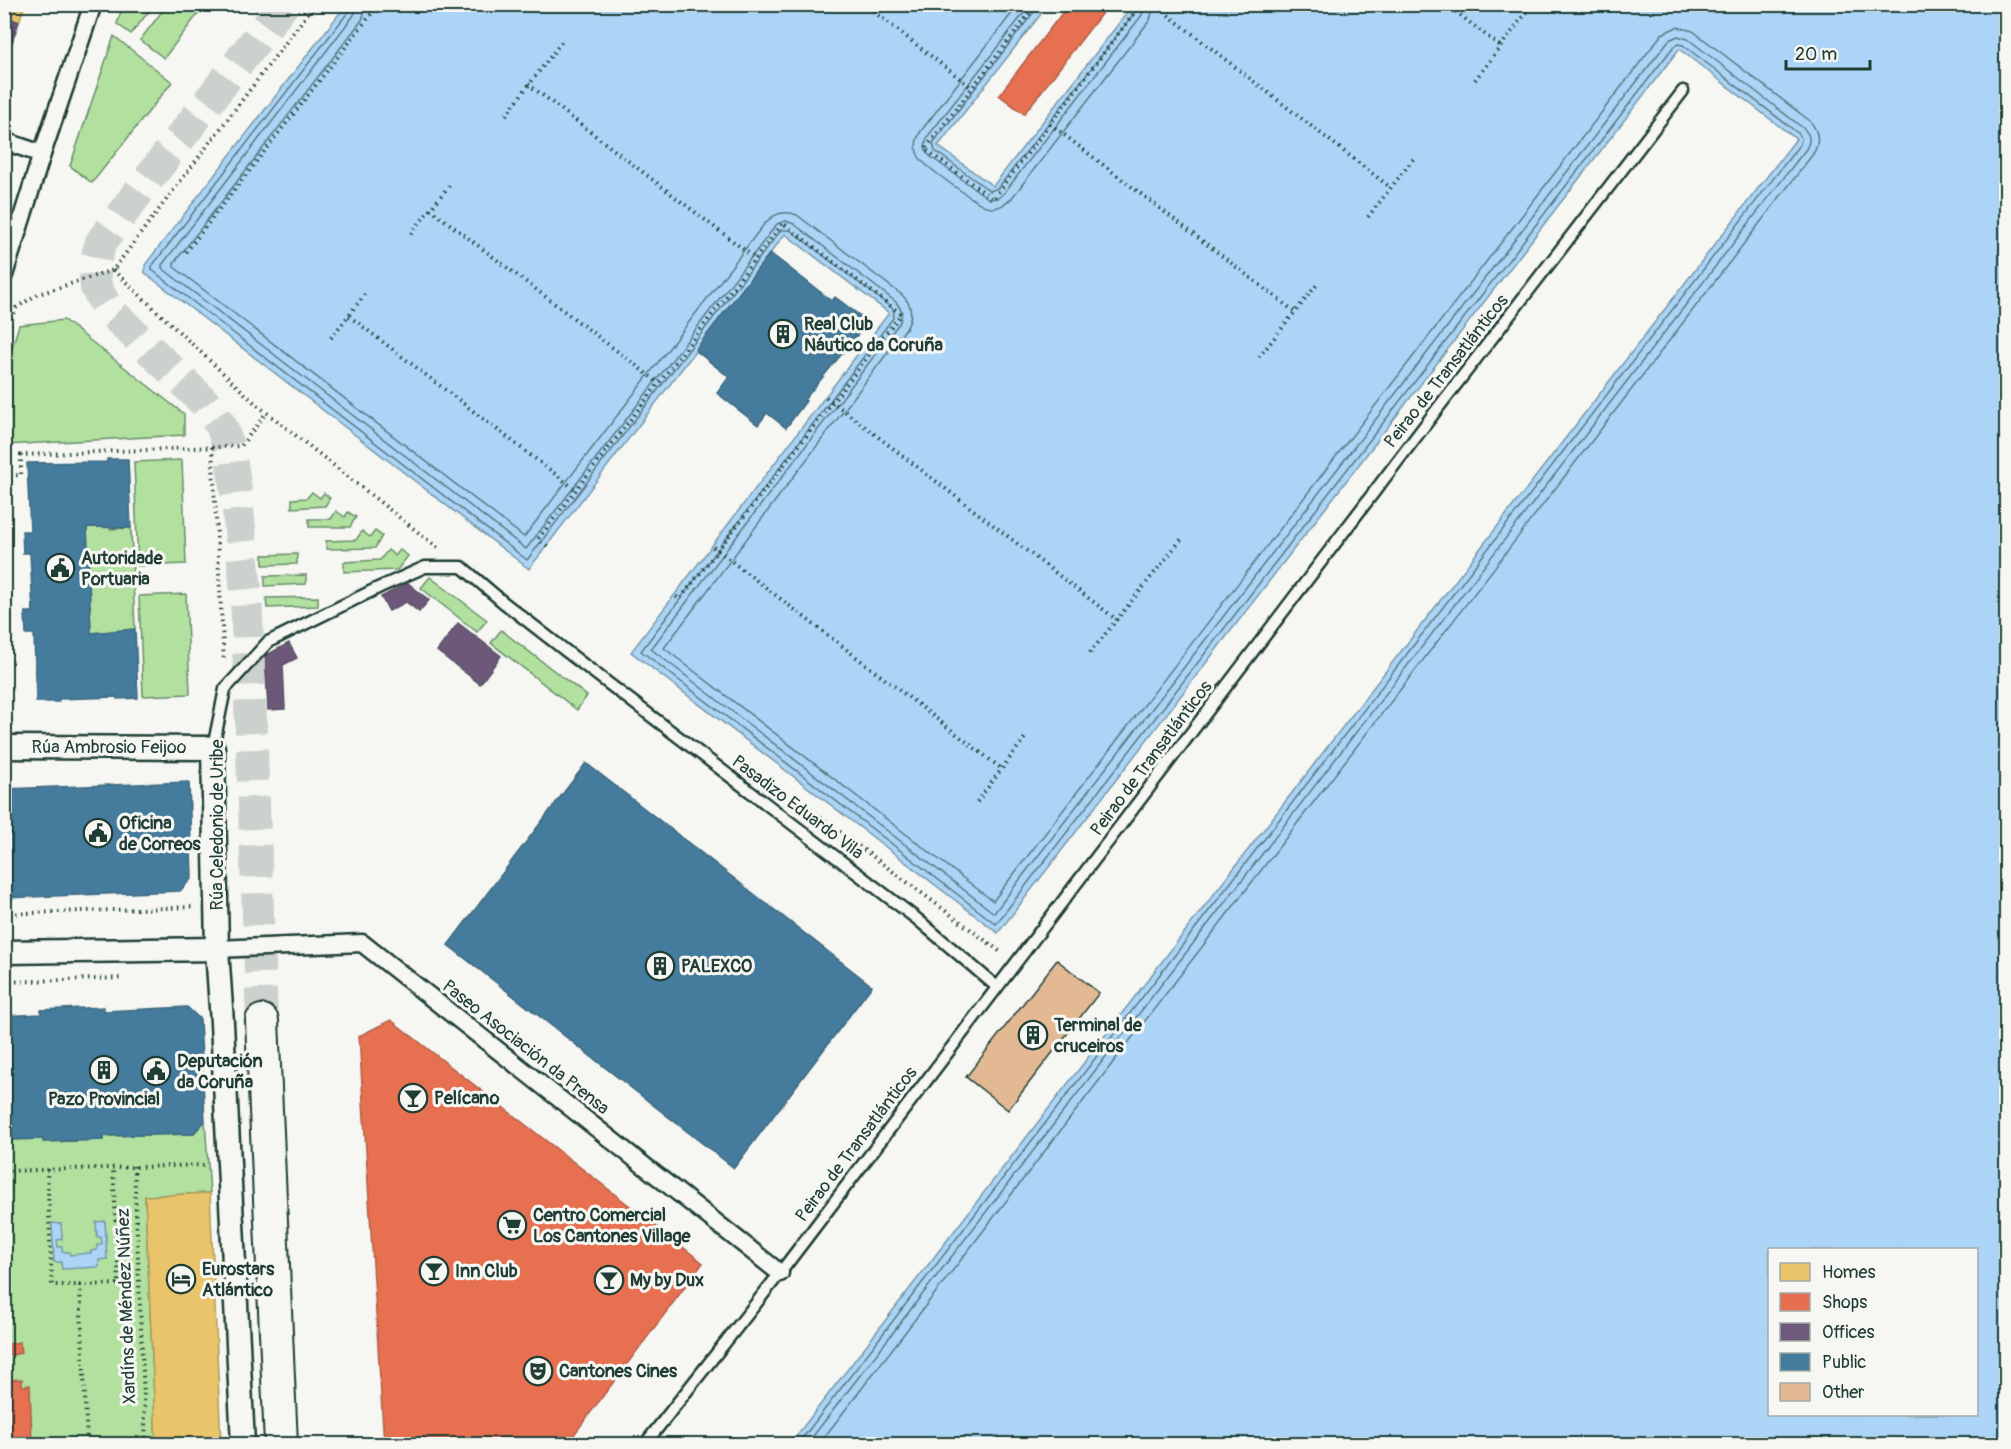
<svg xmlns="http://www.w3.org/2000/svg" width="2011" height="1449" font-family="Pangolin,sans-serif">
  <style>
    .green { fill: #b1e09f; stroke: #688e6a; stroke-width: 1.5 }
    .water { fill: #acd4f6; stroke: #7498a8; stroke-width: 1.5; fill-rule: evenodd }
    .homes { fill: #e9c46a; stroke: #ac9c5a; stroke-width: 1.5 }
    .shops { fill: #e76f51; stroke: #ab6048; stroke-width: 1.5 }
    .offices { fill: #6d597a; stroke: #565165; stroke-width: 1.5 }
    .public { fill: #457b9d; stroke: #3a687e; stroke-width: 1.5 }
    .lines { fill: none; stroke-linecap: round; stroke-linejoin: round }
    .shore { stroke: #577982; stroke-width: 1.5 }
    .building { fill: #e3b993; stroke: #1f3d34; stroke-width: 1.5 }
    .secondary-tunnel { stroke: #cbd1cc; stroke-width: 32; stroke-dasharray: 32 16; stroke-linecap: butt }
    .service-casing { stroke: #1f3d34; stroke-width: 15 }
    .pedestrian-casing { stroke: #1f3d34; stroke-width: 21 }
    .minor-casing { stroke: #1f3d34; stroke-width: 27 }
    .secondary-casing { stroke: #1f3d34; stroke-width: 36 }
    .path { stroke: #1f3d34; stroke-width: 4; stroke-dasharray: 1.5 4.5; stroke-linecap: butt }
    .service { stroke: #f6f6f2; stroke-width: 10 }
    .pedestrian { stroke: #f6f6f2; stroke-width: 16 }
    .minor { stroke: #f6f6f2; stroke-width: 22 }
    .secondary { stroke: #f6f6f2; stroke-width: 32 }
    .labels { text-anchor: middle; stroke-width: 6; stroke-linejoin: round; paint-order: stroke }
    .poi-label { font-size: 18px; font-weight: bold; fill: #1f3d34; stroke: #f6f6f2; text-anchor: start }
    .street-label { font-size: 18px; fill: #1f3d34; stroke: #f6f6f2 }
  </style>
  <rect width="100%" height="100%" fill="#f6f6f2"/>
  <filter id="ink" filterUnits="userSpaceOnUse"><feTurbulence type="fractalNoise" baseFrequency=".0167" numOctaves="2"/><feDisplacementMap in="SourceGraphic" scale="12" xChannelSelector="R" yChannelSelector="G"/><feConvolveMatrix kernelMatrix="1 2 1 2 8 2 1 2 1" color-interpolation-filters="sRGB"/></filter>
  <g filter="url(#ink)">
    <g class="green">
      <path d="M123,5V4L154,5L131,34L117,24Z"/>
      <path d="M167,5H205L164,58L140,40Z"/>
      <path d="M114,36L172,82L92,183L70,166Z"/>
      <path d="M64,320L184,414V435L5,445V371L19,325Z"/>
      <path d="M182,460L186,564L138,566L134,462Z"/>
      <path d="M312,492L320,498L324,493L330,498L325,506L292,508V499L307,498Z"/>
      <path d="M336,511L345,517L348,512L356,517L350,527H309V519H331Z"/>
      <path d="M110,526V529L131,528L135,629L91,633L87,527Z"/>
      <path d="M362,531L370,537L375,531L382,536L375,548L327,549L326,541L356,540Z"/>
      <path d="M388,550L395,556L400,550L408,556L397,570L344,572V562L380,560Z"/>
      <path d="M297,554V564L263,565V555Z"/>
      <path d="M306,575V584L265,586V576Z"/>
      <path d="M430,577L487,620L477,632L421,588Z"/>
      <path d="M186,594L190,694L143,696L139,596Z"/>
      <path d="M318,597V606L267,608L266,598Z"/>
      <path d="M501,630L587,696L577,710L491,643Z"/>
      <path d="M205,1121L210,1193L145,1196L156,1444H5V1140L43,1139L44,1142L103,1140V1136L193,1134Z"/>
    </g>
    <g class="water">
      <path d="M346,5H1048L938,146L993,186L1133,5H2006V1444H790L1796,139L1679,49L998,933L631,652L889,313L785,234L529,569L145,273V265ZM1770,1250H1976V1414H1770Z"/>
      <path d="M105,1221L107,1259L99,1260V1267L62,1269L61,1262H54L52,1223L61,1224L62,1239L57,1240L58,1247H62V1252H69L70,1255L91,1253V1251L97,1250V1245L102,1244L101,1237H97L96,1222Z"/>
    </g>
    <g class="homes">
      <path d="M4,4H25L19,22L4,16Z"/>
      <path d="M4,43L11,45L4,65Z"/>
      <path d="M210,1193L221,1444H156L145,1196Z"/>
    </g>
    <g class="shops">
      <path d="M1069,4H1109L1024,114L999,95Z"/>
      <path d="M391,1020L703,1263L567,1444H384L359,1036Z"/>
      <path d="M20,1342L21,1353L4,1357V1345Z"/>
      <path d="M4,1371H7L8,1380L22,1379V1386L30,1385L32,1444H4Z"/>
    </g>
    <g class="offices">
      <path d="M4,16L19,22L11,45L4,43Z"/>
      <path d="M408,583L429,600L419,612L406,602L389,611L381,597Z"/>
      <path d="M458,623L501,656L480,684L437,651Z"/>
      <path d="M289,643L297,658L283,665L285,709L268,710L265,656Z"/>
    </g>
    <g class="public">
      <path d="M770,253L832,301L835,297L868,322L804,400L806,401L786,428L767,413L758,425L717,393L729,377L695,350Z"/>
      <path d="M107,459H128L131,528L87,527L91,633L135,629L138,698L117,699V697L58,699L59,702H36L34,634H26L25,612H33L30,553H23L22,531H30L27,463L107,462Z"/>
      <path d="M586,763L872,986L734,1168L448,945Z"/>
      <path d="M189,782L192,878L180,891L4,898V789Z"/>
      <path d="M104,1007V1011L187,1007L200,1019L205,1121L193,1134L103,1136V1140L43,1142V1139L4,1140V1016L41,1014V1010Z"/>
    </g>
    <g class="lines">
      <g class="shore">
        <path d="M350,4L349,11L152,266V270L527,560L781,230H790L892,308L894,312L893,318L641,651L996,924L1674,46L1678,44L1683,45L1799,134L1801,138L1800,144L798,1444"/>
        <path d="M358,4L354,15L162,265V268L526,549L777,224L786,221L794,224L896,302L902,311L900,322L651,649L994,913L1669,40L1678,36L1688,39L1803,128C1810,134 1811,141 1806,149L807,1444"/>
        <path d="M367,4L362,20L174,263V267L524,537L752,240C764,224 775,206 797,215L902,295C912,304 913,315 907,327L664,648L993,901L1662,34L1677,27L1693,31L1810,121C1819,132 1820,143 1813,154L819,1444"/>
        <path d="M1019,4L921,131C916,139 914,148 919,157C924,166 981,207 991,208C999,208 1006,204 1011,199L1150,20L1154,4"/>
        <path d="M1031,4L928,136C924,144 924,151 931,157L989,199L998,198L1004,193L1142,15L1145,4"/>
        <path d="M1040,4L933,143L935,151L990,191L998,188L1136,11L1138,4"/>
      </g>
    </g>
    <path class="building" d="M1057,960L1099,993L1008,1110L966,1077Z"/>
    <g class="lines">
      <path class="secondary-tunnel" d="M262,1021L246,592L237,499L231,456L222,427L204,402L107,308L96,287L94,266L101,242L146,182L284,4"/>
      <g class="service-casing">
        <g id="service">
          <path d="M213,748L225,689L268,642L380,587L425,567H462L503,602L575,658L917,919L997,987"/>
          <path d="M645,1444L780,1273L1438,408L1683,91"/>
        </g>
      </g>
      <g class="pedestrian-casing">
        <g id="pedestrian">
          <path d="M4,141L42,154"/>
          <path d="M4,275L42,154L93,4"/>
          <path d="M217,949L362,943L780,1273"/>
        </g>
      </g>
      <g class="minor-casing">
        <g id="minor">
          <path d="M4,747L213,748L217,949L222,1023L243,1444"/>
          <path d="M4,952L217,949"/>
        </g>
      </g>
      <g class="secondary-casing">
        <path id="secondary" d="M262,1021L281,1444"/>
      </g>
      <g class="path">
        <path d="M864,4L972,88"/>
        <path d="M1037,4L925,149L993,199L1141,4"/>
        <path d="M1154,4L1391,188"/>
        <path d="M1446,4L1501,47"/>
        <path d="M1475,80L1533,4"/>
        <path d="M528,84L756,259"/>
        <path d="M506,115L563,40"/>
        <path d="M1050,124L1295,312"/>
        <path d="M430,209L659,383"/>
        <path d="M1368,217L1414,158"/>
        <path d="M411,234L451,183"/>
        <path d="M186,252L379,4"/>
        <path d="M113,270L256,404L438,548"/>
        <path d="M349,316L576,490"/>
        <path d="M331,338L366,293"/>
        <path d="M4,342L16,308L36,295L113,270L315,4"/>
        <path d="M1259,357L1319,282"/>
        <path d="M826,397L1117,620"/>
        <path d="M212,447L224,662"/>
        <path d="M4,476L21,475V455L241,446L267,412"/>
        <path d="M547,546L538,539L783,223L901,314L680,599L675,596"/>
        <path d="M713,547L1002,769"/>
        <path d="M1090,653L1184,536"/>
        <path d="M977,802L1027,735"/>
        <path d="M801,803L1002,953"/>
        <path d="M4,914L193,907"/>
        <path d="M4,982L124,978"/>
        <path d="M134,1166L146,1444"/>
        <path d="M47,1169L52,1285H80L87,1444"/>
        <path d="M4,1171L205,1165"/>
        <path d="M80,1285L119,1284L113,1167"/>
      </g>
      <use href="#service" class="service"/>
      <use href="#pedestrian" class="pedestrian"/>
      <use href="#minor" class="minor"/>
      <use href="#secondary" class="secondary"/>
    </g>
  </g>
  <defs>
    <g id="building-ring" transform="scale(1.5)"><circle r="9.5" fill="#f6f6f2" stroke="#1f3d34" stroke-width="1.5"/><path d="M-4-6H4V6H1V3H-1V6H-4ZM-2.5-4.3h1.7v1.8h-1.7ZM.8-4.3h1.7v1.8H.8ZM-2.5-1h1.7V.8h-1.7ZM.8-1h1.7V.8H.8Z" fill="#1f3d34"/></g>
    <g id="civic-ring" transform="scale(1.5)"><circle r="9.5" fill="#f6f6f2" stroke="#1f3d34" stroke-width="1.5"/><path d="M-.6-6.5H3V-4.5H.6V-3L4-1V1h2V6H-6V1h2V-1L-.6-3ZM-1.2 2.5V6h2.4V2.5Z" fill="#1f3d34"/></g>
    <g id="bar-ring" transform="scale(1.5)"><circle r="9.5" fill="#f6f6f2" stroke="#1f3d34" stroke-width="1.5"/><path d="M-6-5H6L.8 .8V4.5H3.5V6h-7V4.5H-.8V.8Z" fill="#1f3d34"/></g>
    <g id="supermarket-ring" transform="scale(1.5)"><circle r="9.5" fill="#f6f6f2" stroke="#1f3d34" stroke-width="1.5"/><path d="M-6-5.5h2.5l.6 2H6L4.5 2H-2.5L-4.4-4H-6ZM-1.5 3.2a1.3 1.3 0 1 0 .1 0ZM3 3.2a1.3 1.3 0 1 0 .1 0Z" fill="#1f3d34"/></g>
    <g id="hotel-ring" transform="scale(1.5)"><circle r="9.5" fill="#f6f6f2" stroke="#1f3d34" stroke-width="1.5"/><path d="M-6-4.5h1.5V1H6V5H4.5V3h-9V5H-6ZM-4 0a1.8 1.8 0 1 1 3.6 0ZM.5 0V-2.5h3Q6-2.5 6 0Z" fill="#1f3d34"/></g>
    <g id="theatre-ring" transform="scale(1.5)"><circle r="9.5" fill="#f6f6f2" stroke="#1f3d34" stroke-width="1.5"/><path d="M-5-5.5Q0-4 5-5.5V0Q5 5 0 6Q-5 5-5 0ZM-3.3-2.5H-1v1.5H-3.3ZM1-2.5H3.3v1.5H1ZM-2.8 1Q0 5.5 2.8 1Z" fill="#1f3d34"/></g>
  </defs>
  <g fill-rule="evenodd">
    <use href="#building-ring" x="783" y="334"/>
    <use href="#civic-ring" x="60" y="568"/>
    <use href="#civic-ring" x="98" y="833"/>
    <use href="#building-ring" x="660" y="966"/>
    <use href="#building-ring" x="1033" y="1035"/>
    <use href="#building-ring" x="104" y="1070"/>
    <use href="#civic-ring" x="156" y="1071"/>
    <use href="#bar-ring" x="413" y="1098"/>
    <use href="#supermarket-ring" x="512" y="1225"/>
    <use href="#bar-ring" x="434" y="1271"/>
    <use href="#hotel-ring" x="181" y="1279"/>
    <use href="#bar-ring" x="609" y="1280"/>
    <use href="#theatre-ring" x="538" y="1371"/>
  </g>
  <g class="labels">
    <g class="poi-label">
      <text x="804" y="330">Real Club<tspan x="804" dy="21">Náutico da Coruña</tspan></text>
      <text x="81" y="564">Autoridade<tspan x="81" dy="21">Portuaria</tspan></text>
      <text x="119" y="829">Oficina<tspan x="119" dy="21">de Correos</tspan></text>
      <text x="681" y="972">PALEXCO</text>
      <text x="1054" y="1031">Terminal de<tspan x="1054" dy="21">cruceiros</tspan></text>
      <text x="177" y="1067">Deputación<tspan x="177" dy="21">da Coruña</tspan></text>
      <text x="434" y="1104">Pelícano</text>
      <text x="104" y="1105" text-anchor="middle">Pazo Provincial</text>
      <text x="533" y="1221">Centro Comercial<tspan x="533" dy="21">Los Cantones Village</tspan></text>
      <text x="202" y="1275">Eurostars<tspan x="202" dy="21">Atlántico</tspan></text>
      <text x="455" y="1277">Inn Club</text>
      <text x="630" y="1286">My by Dux</text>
      <text x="559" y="1377">Cantones Cines</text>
    </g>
    <g class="street-label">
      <text transform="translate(1446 371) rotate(-52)" y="6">Peirao de Transatlánticos</text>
      <text x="109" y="753">Rúa Ambrosio Feijoo</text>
      <text transform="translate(1151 758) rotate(-53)" y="6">Peirao de Transatlánticos</text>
      <text transform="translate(798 807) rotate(37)" y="6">Pasadizo Eduardo Vila</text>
      <text transform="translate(217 825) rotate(-90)" y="6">Rúa Celedonio de Uribe</text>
      <text transform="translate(526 1047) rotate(38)" y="6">Paseo Asociación da Prensa</text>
      <text transform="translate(856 1144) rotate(-53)" y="6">Peirao de Transatlánticos</text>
      <text transform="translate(126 1306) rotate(-92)" y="6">Xardíns de Méndez Núñez</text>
    </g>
  </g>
  <rect width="2011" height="1449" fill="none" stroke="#f6f6f2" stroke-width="24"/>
  <rect x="12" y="12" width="1987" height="1425" fill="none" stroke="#1f3d34" stroke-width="2" filter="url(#ink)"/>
  <rect x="1768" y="1248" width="210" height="168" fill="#f6f6f2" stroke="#a0aca6" stroke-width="1.5"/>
  <rect x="1780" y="1263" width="30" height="18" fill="#e9c46a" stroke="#a0aca6" stroke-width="1.5"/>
  <text x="1822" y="1278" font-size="18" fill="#1f3d34">Homes</text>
  <rect x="1780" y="1293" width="30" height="18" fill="#e76f51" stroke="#a0aca6" stroke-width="1.5"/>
  <text x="1822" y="1308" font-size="18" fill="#1f3d34">Shops</text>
  <rect x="1780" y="1323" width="30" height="18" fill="#6d597a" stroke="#a0aca6" stroke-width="1.5"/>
  <text x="1822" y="1338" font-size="18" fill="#1f3d34">Offices</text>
  <rect x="1780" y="1353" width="30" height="18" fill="#457b9d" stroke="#a0aca6" stroke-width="1.5"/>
  <text x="1822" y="1368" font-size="18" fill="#1f3d34">Public</text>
  <rect x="1780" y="1383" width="30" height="18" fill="#e3b993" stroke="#a0aca6" stroke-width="1.5"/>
  <text x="1822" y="1398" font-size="18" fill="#1f3d34">Other</text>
  <path d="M1786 60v9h84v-9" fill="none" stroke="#1f3d34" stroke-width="3"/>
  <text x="1795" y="60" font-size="18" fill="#1f3d34" stroke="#f6f6f2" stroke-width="4.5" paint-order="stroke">20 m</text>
</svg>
